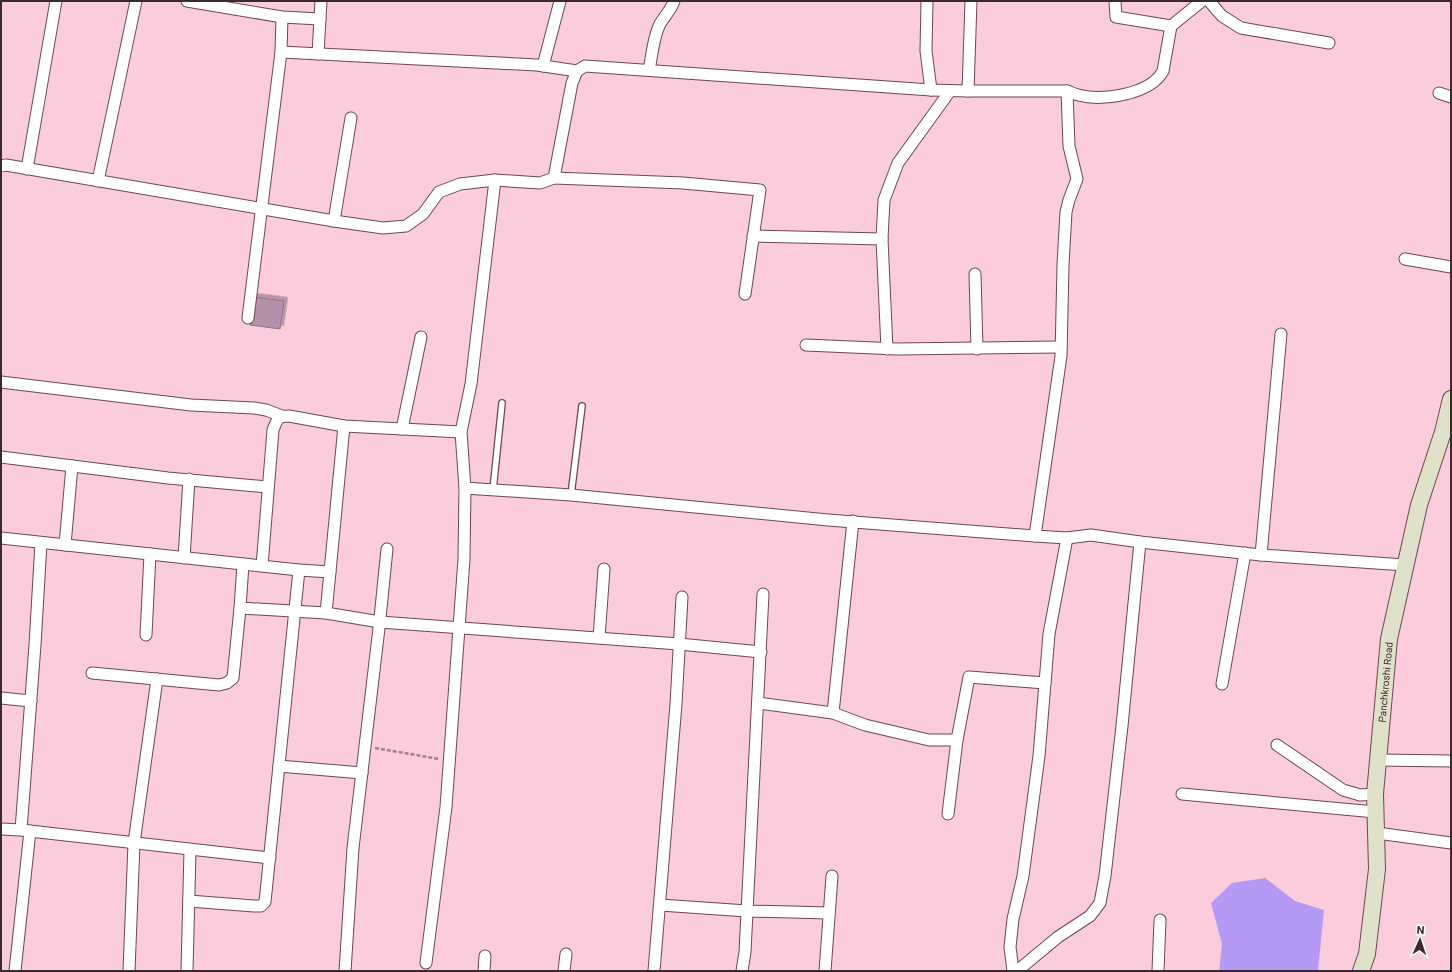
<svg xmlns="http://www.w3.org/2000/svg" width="1452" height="972" font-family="Roboto,sans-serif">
<defs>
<filter id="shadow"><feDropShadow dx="3.5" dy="-3.5" stdDeviation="0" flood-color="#0004"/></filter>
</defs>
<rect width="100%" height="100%" fill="#faccdc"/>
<path fill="#b49af5" d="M1265 878 1295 901 1324 910 1318 971H1219L1222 944 1211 903 1232 883Z"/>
<path fill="#b490aa" stroke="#917088" filter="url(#shadow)" d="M254 297 284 301 280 329 250 325Z"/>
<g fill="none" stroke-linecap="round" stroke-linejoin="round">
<g stroke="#6c4754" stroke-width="8">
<g id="lane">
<path d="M493 490 502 403"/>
<path d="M571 495 582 406"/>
</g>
</g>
<g stroke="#6c4754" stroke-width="13">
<g id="street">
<path d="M187 1 282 17 320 19"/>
<path d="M927 1 926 51 931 90"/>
<path d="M1115 1 1116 17 1171 26"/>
<path d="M1209 1 1222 16 1241 28 1329 43"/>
<path d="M281 52 537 65 577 71"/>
<path d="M318 54 321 1"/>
<path d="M543 66 560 1"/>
<path d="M649 70C652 56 653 39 659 26 663 17 671 11 674 1"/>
<path d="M968 91 971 1"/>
<path d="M1439 93 1451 97"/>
<path d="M1 166 6 165 334 221 383 228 406 226 423 214 439 192 460 184 495 180 540 183 554 178 572 83 577 71 585 66 931 90 968 91H1067C1070 92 1074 94 1078 95 1102 101 1150 95 1163 71L1171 26 1202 1"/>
<path d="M27 169 56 1"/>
<path d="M554 178 683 183 760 190 745 294"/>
<path d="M495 180 471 384 461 432 465 488 571 495 828 520 1035 536 1067 538 1091 535 1140 542 1261 555 1405 565"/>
<path d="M98 181 136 1"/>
<path d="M334 221 351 118"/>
<path d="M753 236 882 239"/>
<path d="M1405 259 1451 267"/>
<path d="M975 274 977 349"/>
<path d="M248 318 281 52 282 17"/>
<path d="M806 345 897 349 1061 347"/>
<path d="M887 349 882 239 884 200 898 163 950 91"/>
<path d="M1 382 191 405 254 408 266 410 282 416"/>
<path d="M402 429 421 337"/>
<path d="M1 457 168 478 268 487"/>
<path d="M1035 536 1061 356 1063 265 1066 212 1069 200 1077 179 1069 146 1067 91"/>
<path d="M1 538 299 570 330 572"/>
<path d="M65 545 72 466"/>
<path d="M1261 555 1281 334"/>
<path d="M184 558 189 479"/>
<path d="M262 566 273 430C277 420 277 416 289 416L344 426 461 432"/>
<path d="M240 608 326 613 380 622 679 644 761 652"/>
<path d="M326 613 344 426"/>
<path d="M146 635 150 554"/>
<path d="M599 638 604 569"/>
<path d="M92 673 219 685 227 683 233 678 240 608 243 564"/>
<path d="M1222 684 1245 553"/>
<path d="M1 698 31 701"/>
<path d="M758 703 833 713 865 725 929 740H957L969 677 1045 683 1049 634 1067 538"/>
<path d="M833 713 853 521"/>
<path d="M1277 745 1343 790 1360 795 1375 794"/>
<path d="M1378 760 1451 761"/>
<path d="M279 766 362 773"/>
<path d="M1182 794 1375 812"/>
<path d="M948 814 957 740"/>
<path d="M1 829 21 830 270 858"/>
<path d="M21 830 35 645 41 543"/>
<path d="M1377 833 1451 843"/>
<path d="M189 901 254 906H261L265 902 299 570"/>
<path d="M660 905 747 911 829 913"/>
<path d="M426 963 446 807 464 559 465 488"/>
<path d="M15 971 30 831"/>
<path d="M129 971 134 843 157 679"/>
<path d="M187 971 190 850"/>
<path d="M345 971 353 848 379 628 387 549"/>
<path d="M484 971 485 956"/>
<path d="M564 971 566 954"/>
<path d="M654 971 676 704 682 597"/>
<path d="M742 971 745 952 763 594"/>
<path d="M825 971 832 876"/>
<path d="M1013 971 1010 947 1013 919 1023 876 1039 756 1045 683"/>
<path d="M1017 971 1058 937 1090 916 1100 903 1105 876 1122 726 1140 542"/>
<path d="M1158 971 1160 920"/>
</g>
</g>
<g stroke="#6c4754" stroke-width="18">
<g id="secondary">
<path id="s1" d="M1361 971 1367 954 1377 869 1375 794 1389 639 1419 505 1443 432 1451 399"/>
</g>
</g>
<path stroke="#a3828d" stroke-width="2.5" stroke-dasharray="4 2" stroke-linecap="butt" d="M375 748 439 759"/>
<use href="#lane" stroke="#fff" stroke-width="5.5"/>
<use href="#street" stroke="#fff" stroke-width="11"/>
<use href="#secondary" stroke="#dfe2c8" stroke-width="16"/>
</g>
<g text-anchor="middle" stroke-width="3.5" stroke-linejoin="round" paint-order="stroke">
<g font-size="10" fill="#3a292f" stroke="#fffafc">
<text dy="4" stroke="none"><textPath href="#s1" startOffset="291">Panchkroshi Road</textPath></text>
</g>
</g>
<rect width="1452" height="972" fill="none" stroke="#3a292f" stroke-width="4"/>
<g transform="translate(1420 940) rotate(3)" stroke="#fffafc" stroke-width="3" paint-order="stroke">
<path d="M0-3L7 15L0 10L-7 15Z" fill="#3a292f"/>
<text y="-6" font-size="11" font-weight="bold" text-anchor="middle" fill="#3a292f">N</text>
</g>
</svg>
